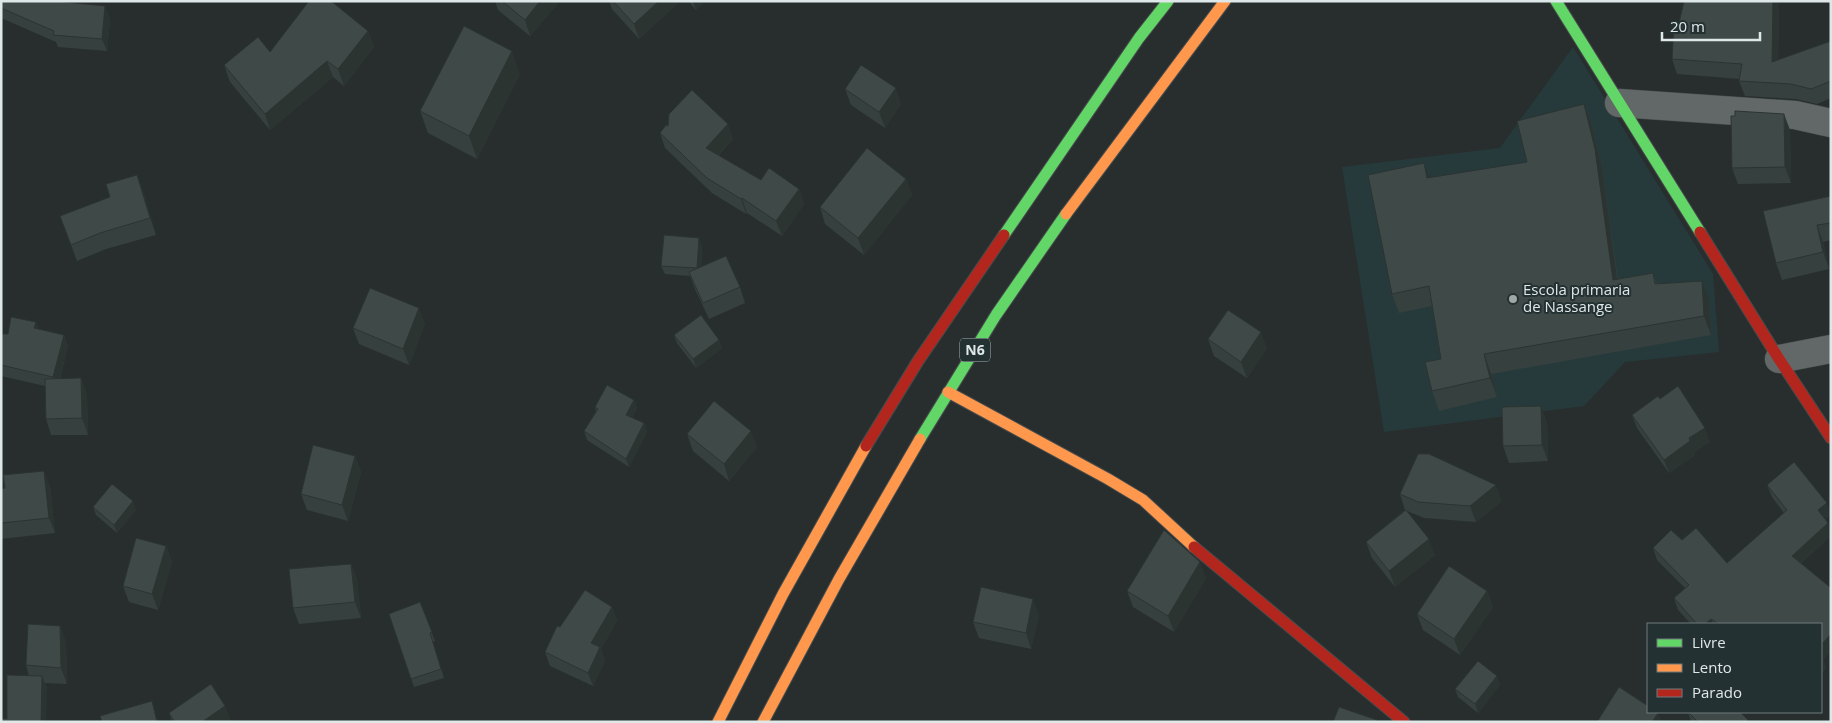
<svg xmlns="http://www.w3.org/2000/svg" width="1832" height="723" font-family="'Open Sans',sans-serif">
<rect width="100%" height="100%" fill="#282e2e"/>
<path fill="#263a3c" d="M1573 47 1713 274 1719 352 1625 362 1584 406 1384 432 1342 167 1500 148Z"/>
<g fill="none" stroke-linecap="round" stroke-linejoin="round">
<g stroke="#464c4c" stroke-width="29">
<g id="street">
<path d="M1619 103 1795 115 1831 123"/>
<path d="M1779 359 1831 349"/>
</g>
</g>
<g stroke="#464c4c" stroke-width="13">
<g id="fast">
<path d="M1556 1 1700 232"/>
<path d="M1004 235 1139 38 1168 1"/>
<path d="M920 439 996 315 1066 214"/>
</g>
</g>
<g stroke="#464c4c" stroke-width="13">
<g id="slow">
<path d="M1066 214 1225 1"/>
<path d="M948 392 1108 479 1143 500 1194 547"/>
<path d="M718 722 783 594 866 446"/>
<path d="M763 722 839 579 920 439"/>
</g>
</g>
<g stroke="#464c4c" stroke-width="13">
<g id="jam">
<path d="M1700 232 1779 359 1831 438"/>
<path d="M866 446 918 361 1004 235"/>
<path d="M1194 547 1404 722"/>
</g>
</g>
<use href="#street" stroke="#626767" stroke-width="28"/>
<use href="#fast" stroke="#63d668" stroke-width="11"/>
<use href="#slow" stroke="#ff974d" stroke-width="11"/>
<use href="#jam" stroke="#b3261e" stroke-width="11"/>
</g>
<g fill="#36403e">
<path d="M1 1 110 18 107 51 58 47 56 42 1 18Z"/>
<path d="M495 1H560L530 36 498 10Z"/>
<path d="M609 1H680L639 39 612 9Z"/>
<path d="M688 1H706L696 10Z"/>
<path d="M1779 1 1778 60 1831 41V98L1817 104 1796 99 1745 96 1739 81 1740 79 1677 74 1672 59 1679 23Z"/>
<path d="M368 31 374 47 344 86 333 77 270 130 230 82 224 65 270 52Z"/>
<path d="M520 74 477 159 428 133 420 111Z"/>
<path d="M845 89 901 104 885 128 851 105Z"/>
<path d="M1584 104 1591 123 1602 168 1618 279 1653 273 1657 284 1709 300 1711 335 1491 374 1497 397 1439 411 1432 391 1441 359 1432 306 1399 313 1392 294 1429 178 1527 162Z"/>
<path d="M668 126 733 139 718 156 761 180 799 189 804 204 782 236 747 213 746 214 712 193 665 148 660 133Z"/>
<path d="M1790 130 1791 183 1738 184 1732 168Z"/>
<path d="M137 175 143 191 156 235 106 249 77 261 60 216 110 197Z"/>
<path d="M906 179 912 195 864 255 825 224 820 207Z"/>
<path d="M1831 196V240L1823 242 1829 269 1782 280 1776 263Z"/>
<path d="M702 246 701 267 740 287 745 303 709 319 695 289 690 276 665 274 661 266Z"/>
<path d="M425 324 409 365 359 344 353 328Z"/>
<path d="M38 329 64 335 68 346 60 379 81 378 87 395 88 435H51L46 419 45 386 1 376V334H8Z"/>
<path d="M674 335 719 340 722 348 696 368 677 343Z"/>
<path d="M1208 339 1267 348 1247 378 1214 356Z"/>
<path d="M634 400 637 408 632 418 644 423 647 432 629 467 587 440 584 431 596 411 595 407Z"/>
<path d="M1632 415 1710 442 1694 452 1695 455 1669 473 1637 428Z"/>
<path d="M1547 422 1548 461 1509 463 1503 446Z"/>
<path d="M687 434 757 447 729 481 693 451Z"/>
<path d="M355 456 361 472 348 521 307 510 301 494Z"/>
<path d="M1767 485 1831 514V515L1825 519 1828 523 1831 530V536L1801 563 1831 588V651L1823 660 1826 668 1821 675V624H1691L1678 610 1674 598 1685 588 1657 560 1653 548 1682 540 1727 563 1784 513 1772 497Z"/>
<path d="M50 486 55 533 1 539V489Z"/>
<path d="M1400 494 1502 501 1476 522 1424 518 1407 511 1435 555 1395 587 1372 558 1366 542 1405 510Z"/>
<path d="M93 507 136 510 117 533 96 515Z"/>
<path d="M166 546 172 562 158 610 129 602 123 586Z"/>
<path d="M351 564 357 580 361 618 299 624 293 608Z"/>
<path d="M1206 578 1174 632 1133 607 1127 591Z"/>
<path d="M1487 591 1493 607 1460 655 1423 630 1417 614Z"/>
<path d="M420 602 435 641 433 642 444 678 414 687 389 614Z"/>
<path d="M612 607 617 621 601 649 605 661 593 686 550 666 545 652 560 627Z"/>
<path d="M1039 615 1031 649 979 638 973 622Z"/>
<path d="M60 626 66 643 67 684 45 683 47 688 7 719 29 676 26 665Z"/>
<path d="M1500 685 1478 713 1458 697 1455 689Z"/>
<path d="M225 706 231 722H172L169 713Z"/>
<path d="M1688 712 1748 722H1691Z"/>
</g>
<g fill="#2c3432">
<path d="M540 1H560L530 36 525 20Z"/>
<path d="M659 1H680L639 39 634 24Z"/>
<path d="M693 1H706L696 10Z"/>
<path d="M1773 1H1779L1778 77 1772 62Z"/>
<path d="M105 6 110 18 107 51 102 39Z"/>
<path d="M368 31 374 47 344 86 338 69Z"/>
<path d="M512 51 520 74 477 159 469 136Z"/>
<path d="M327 61 333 77 270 130 265 114Z"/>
<path d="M896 88 901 104 885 128 879 112Z"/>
<path d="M1584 104 1591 123 1602 168 1620 299 1613 280Z"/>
<path d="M1784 114 1790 130 1791 183 1785 167Z"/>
<path d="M728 124 733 139 711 163 706 148Z"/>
<path d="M1424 163 1431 182 1427 178Z"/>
<path d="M137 175 143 191 156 235 150 218Z"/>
<path d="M906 179 912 195 864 255 858 238Z"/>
<path d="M799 189 804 204 782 236 776 221Z"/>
<path d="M742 198 747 213 746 214 741 199Z"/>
<path d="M1817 225 1823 242 1829 269 1823 252Z"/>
<path d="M699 238 702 246 700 277 697 268Z"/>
<path d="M1702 281 1709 300 1711 335 1704 316Z"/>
<path d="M419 308 425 324 409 365 403 349Z"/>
<path d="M36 322 40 333 34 328Z"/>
<path d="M1261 332 1267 348 1247 378 1241 362Z"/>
<path d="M64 335 68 346 57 389 53 377Z"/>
<path d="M719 340 722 348 696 368 693 359Z"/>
<path d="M1484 354 1491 374 1497 397 1490 378Z"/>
<path d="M81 378 87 395 88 435 82 418Z"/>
<path d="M634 400 637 408 629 423 626 415Z"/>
<path d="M1541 406 1547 422 1548 461 1542 445Z"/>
<path d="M644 423 647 432 629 467 626 459Z"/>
<path d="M1705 428 1710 442 1694 452 1695 455 1669 473 1664 460 1689 438Z"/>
<path d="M751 431 757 447 729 481 724 464Z"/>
<path d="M355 456 361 472 348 521 342 505Z"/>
<path d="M44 471 50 486 55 533 49 518Z"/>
<path d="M1496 485 1502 501 1476 522 1470 506Z"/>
<path d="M133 501 136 510 117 533 114 525Z"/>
<path d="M1827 503 1831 515 1822 522 1818 510Z"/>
<path d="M1828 523 1831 530V536L1796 567 1792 556Z"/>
<path d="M1429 539 1435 555 1395 587 1389 571Z"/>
<path d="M166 546 172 562 158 610 152 594Z"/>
<path d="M1200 562 1206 578 1174 632 1168 616Z"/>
<path d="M351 564 357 580 361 618 355 602Z"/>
<path d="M1487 591 1493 607 1460 655 1454 639Z"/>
<path d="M1033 599 1039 615 1031 649 1026 633Z"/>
<path d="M612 607 617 621 601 649 605 661 593 686 588 673 591 643Z"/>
<path d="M1711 619 1713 624H1705Z"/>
<path d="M60 626 66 643 67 684 61 668Z"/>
<path d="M1831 634V651L1823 660 1826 668 1821 675V645Z"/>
<path d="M42 676 47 688 46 722H41Z"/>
<path d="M1497 676 1500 685 1478 713 1475 704Z"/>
<path d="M152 701 157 718 159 722H157Z"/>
<path d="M225 706 231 722H202Z"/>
<path d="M1658 713 1662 722H1652Z"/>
</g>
<g fill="#3f4a48" stroke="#2c3432">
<path d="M1 1H55L105 6 102 39 53 35 54 31 1 8Z"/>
<path d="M309 1H331L368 31 338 69 327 61 265 114 224 65 258 37 270 52Z"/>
<path d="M502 1H540L525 20Z"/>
<path d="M613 1H659L634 24Z"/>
<path d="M1684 1H1773L1772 62 1831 41V81L1811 89 1791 84 1739 81 1742 64 1672 59 1674 23H1679Z"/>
<path d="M464 26 512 51 469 136 420 111Z"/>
<path d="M861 65 896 88 879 112 845 89Z"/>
<path d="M692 90 728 124 706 148 761 180 769 168 799 189 776 221 742 198 741 199 707 178 660 133 666 125 668 126 669 114Z"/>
<path d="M1584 104 1595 149 1613 280 1653 273 1655 284 1702 281 1704 316 1484 354 1490 378 1432 391 1425 362 1441 359 1429 286 1392 294 1368 175 1424 163 1427 178 1527 162 1517 121Z"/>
<path d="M1735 111 1784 114 1785 167 1732 168 1731 116H1735Z"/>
<path d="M867 148 906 179 858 238 820 207Z"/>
<path d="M137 175 150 218 100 233 71 245 60 216 110 197 106 184Z"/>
<path d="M1831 196V223L1817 225 1823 252 1776 263 1763 211Z"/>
<path d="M664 235 699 238 697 268 661 266Z"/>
<path d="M726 256 740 287 703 303 689 272Z"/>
<path d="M370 288 419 308 403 349 353 328Z"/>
<path d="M1228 310 1261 332 1241 362 1208 339Z"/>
<path d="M701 315 719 340 693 359 674 335Z"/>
<path d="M11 317 36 322 34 328 64 335 53 377 1 365V334H8Z"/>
<path d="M81 378 82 418 46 419 45 379Z"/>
<path d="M607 385 634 400 626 415 644 423 626 459 584 431 598 409 595 407Z"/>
<path d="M1678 386 1705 428 1689 438 1690 441 1664 460 1632 415 1658 396 1660 399Z"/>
<path d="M714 401 751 431 724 464 687 434Z"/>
<path d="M1541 406 1542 445 1503 446 1502 407Z"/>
<path d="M313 445 355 456 342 505 301 494Z"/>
<path d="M1418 454H1429L1496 485 1470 506 1418 502 1400 494Z"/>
<path d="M1794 462 1827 503 1818 510 1828 523 1792 556 1831 588V634L1821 645V624H1719L1711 619 1705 624H1697L1674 598 1689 585 1653 548 1671 530 1682 540 1696 528 1727 563 1787 510 1767 485Z"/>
<path d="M44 471 49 518 1 523V489L5 488 3 475Z"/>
<path d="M112 484 133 501 114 525 93 507Z"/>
<path d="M1406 510 1429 539 1389 571 1366 542Z"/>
<path d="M1164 530 1200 562 1168 616 1127 591Z"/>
<path d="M136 538 166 546 152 594 123 586Z"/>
<path d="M351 564 355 602 293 608 289 569Z"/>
<path d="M1449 566 1487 591 1454 639 1417 614Z"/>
<path d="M981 587 1033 599 1026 633 973 622Z"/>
<path d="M585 590 612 607 591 643 600 647 588 673 545 652 557 626 560 627Z"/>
<path d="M420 602 432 632 430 633 441 669 411 679 389 614Z"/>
<path d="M28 624 60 626 61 668 26 665Z"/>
<path d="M1478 661 1497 676 1475 704 1455 689Z"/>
<path d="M7 675 42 676 41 722H1V718L7 719Z"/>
<path d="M211 684 225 706 202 722H175L169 713Z"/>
<path d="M1619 687 1648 706V712H1657L1658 713 1652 722H1597Z"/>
<path d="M152 701 157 722H102L100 716Z"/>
<path d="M1339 707 1377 720 1376 722H1333Z"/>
<path d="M1688 712H1740L1748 720 1746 722H1698Z"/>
</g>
<circle fill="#9fa7a7" stroke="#243132" stroke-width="2" cx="1513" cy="299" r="5"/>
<g text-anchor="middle" stroke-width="4" stroke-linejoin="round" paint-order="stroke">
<rect fill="#243132" stroke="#a7b1b1" stroke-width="1" x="960" y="338.5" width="30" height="23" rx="4"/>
<g font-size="14" font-weight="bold" fill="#dfe8e8">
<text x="975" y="355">N6</text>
</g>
<g font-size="15" fill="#dfe8e8" stroke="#243132" text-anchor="start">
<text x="1523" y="295">Escola primaria<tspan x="1523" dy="17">de Nassange</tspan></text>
</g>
</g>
<rect width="1832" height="723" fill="none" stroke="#dfe8e8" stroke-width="5"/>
<rect x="1647" y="623" width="175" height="90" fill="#243132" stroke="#6f7a7b"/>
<rect x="1657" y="639" width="25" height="8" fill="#63d668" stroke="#6f7a7b"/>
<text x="1692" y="648" font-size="15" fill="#dfe8e8">Livre</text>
<rect x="1657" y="664" width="25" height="8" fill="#ff974d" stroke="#6f7a7b"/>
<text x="1692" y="673" font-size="15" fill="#dfe8e8">Lento</text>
<rect x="1657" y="689" width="25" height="8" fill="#b3261e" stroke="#6f7a7b"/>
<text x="1692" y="698" font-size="15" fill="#dfe8e8">Parado</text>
<path d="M1662 32v8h98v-8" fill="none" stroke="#dfe8e8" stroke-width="2.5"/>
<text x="1670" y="32" font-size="15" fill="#dfe8e8" stroke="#243132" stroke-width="4" paint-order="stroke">20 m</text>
</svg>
